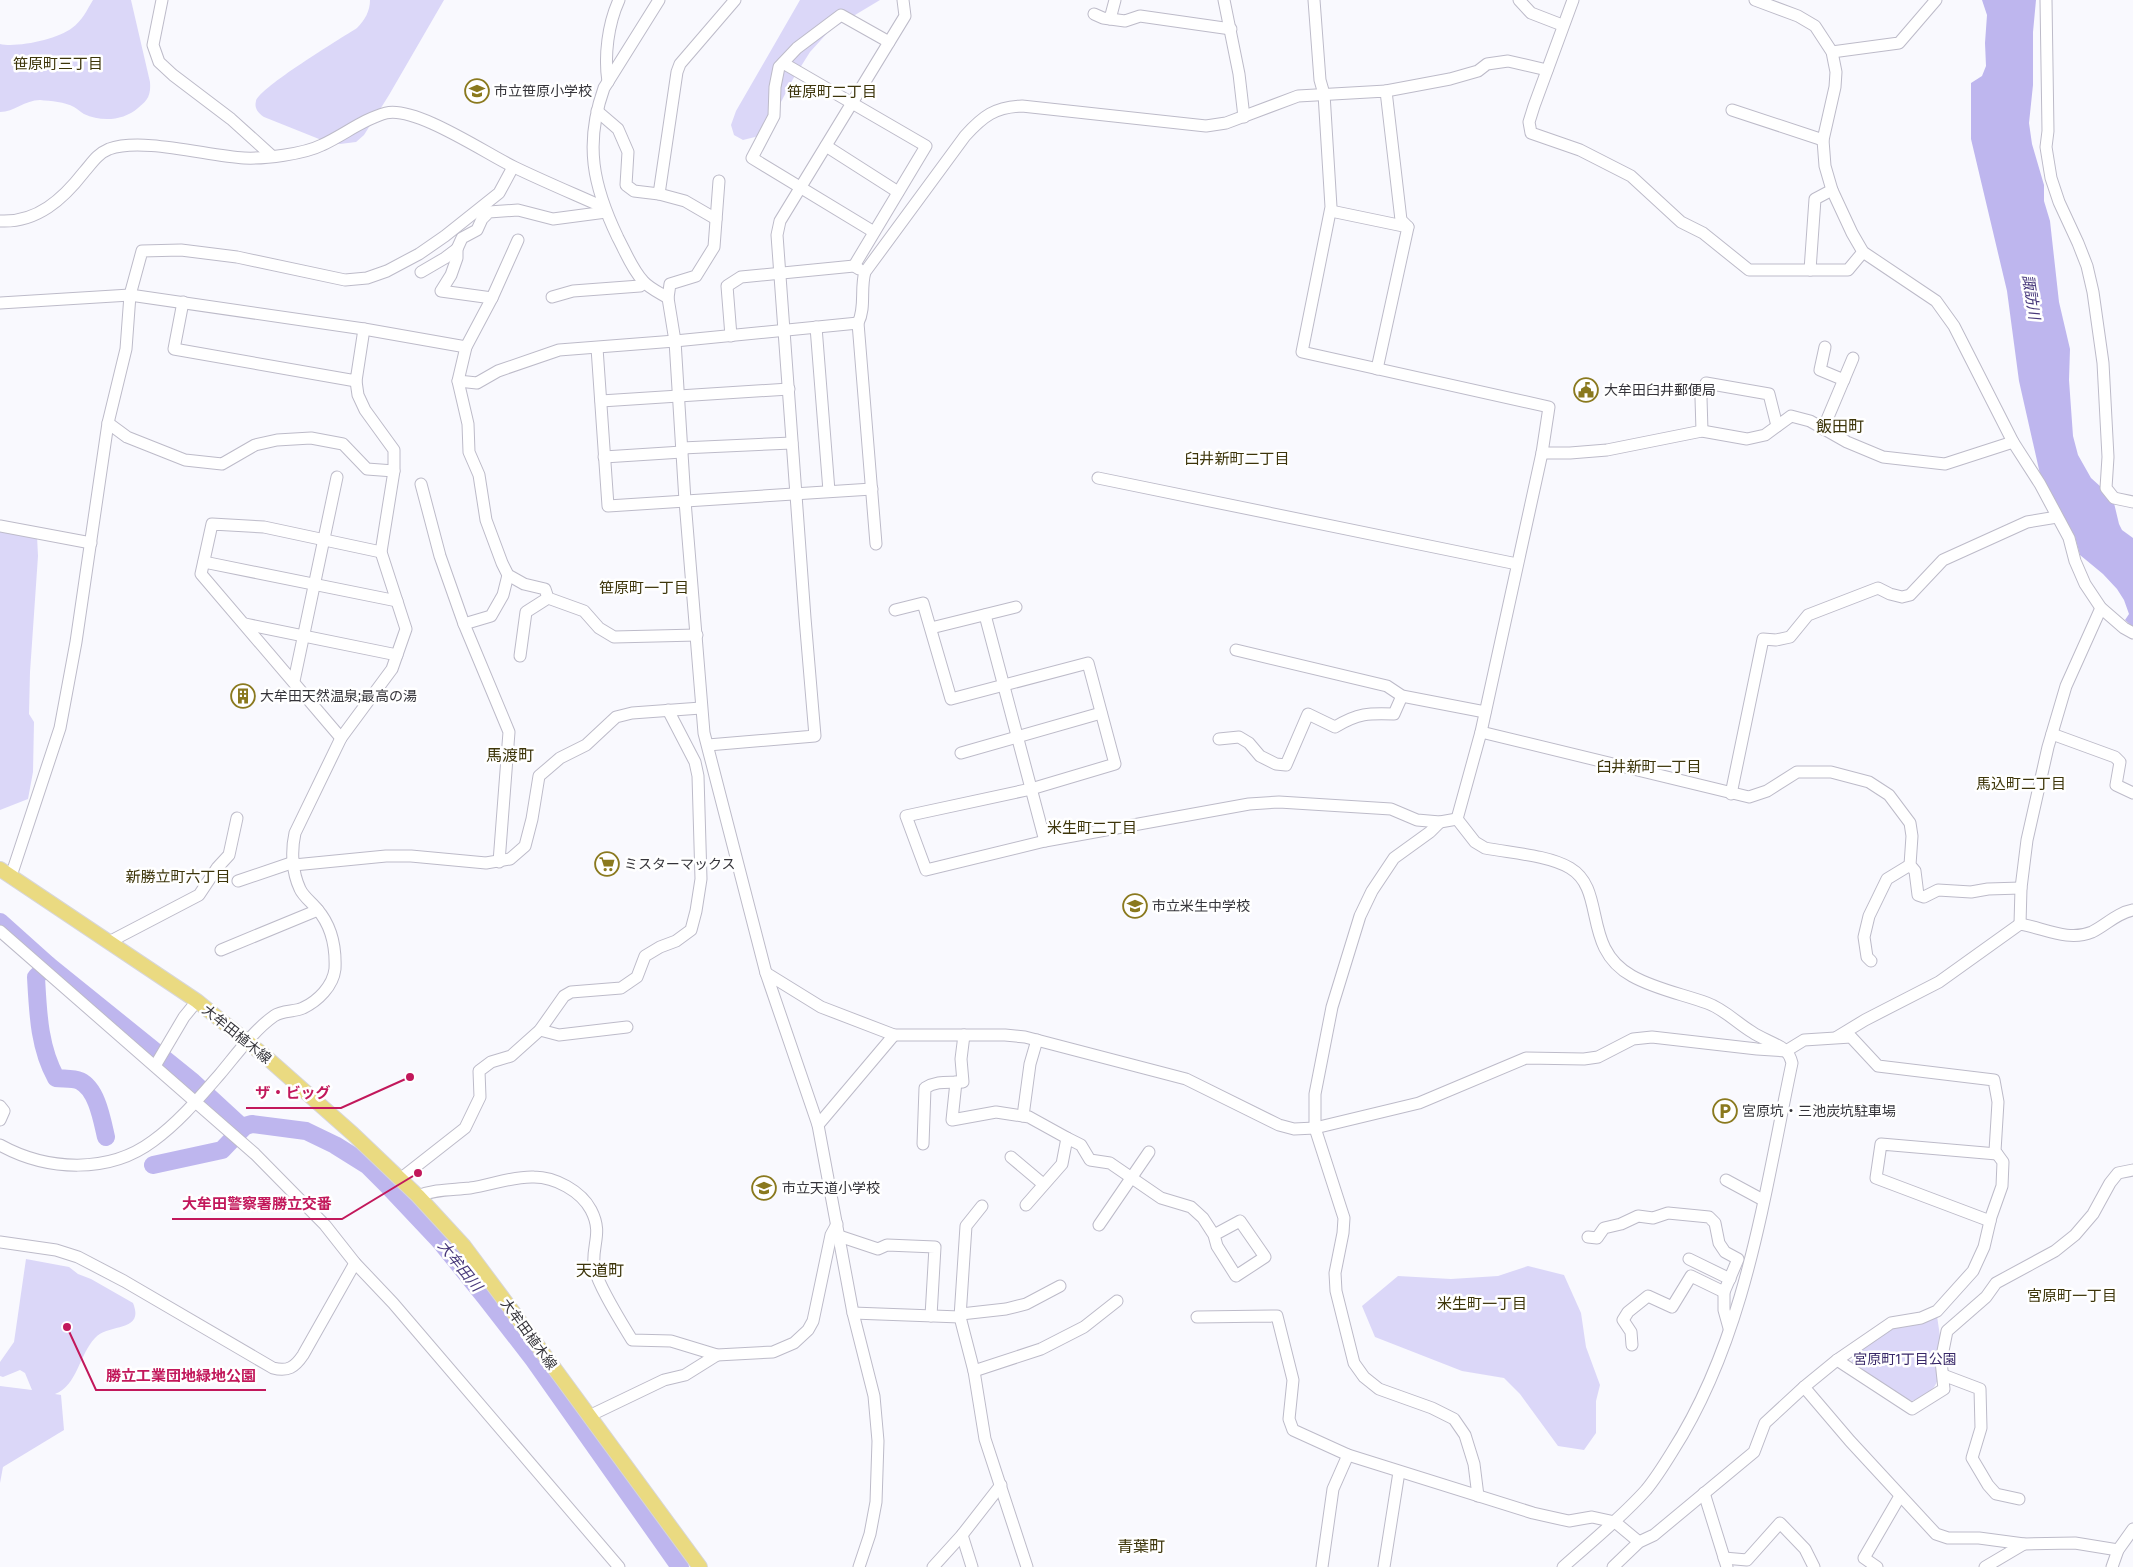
<svg xmlns="http://www.w3.org/2000/svg" width="2133" height="1567" font-family="'Fira Sans Condensed','Noto Sans JP',sans-serif">
<rect width="100%" height="100%" fill="#f9f9fe"/>
<g fill="#dbd7f8">
<path d="M93 0H131L150 82C151 95 148 100 138 108 123 121 101 122 84 114 80 112 78 109 74 107 65 102 51 101 40 100 25 100 14 112 0 112V44C17 48 58 39 72 28 82 21 87 10 93 0Z"/>
<path d="M370 0H444L389 95 364 135 356 142 340 144 324 141 264 117C258 113 254 108 256 101 260 87 340 39 357 28 365 20 370 11 370 0Z"/>
<path d="M800 0H880L830 30 810 52 793 79 770 123 759 136 743 140 734 135 731 125 736 111Z"/>
<path d="M0 521 26 525 37 536 38 556 30 672 29 714 34 722 33 772 28 799 0 810Z"/>
<path d="M26 1259 69 1267 78 1274 91 1279 133 1303C145 1333 109 1323 95 1338 79 1355 77 1386 55 1394L61 1395 64 1430 3 1467 0 1483V1386L32 1390 25 1373 20 1370 3 1377 0 1376V1362L14 1342Z"/>
<path d="M1528 1266 1564 1275 1581 1313 1586 1347 1600 1385 1596 1401V1433L1584 1450 1558 1446 1520 1394 1504 1378 1462 1371 1375 1337 1362 1306 1398 1276 1451 1279 1498 1276Z"/>
<path d="M1937 1316 1941 1343 1938 1379C1934 1392 1924 1396 1912 1401L1900 1396 1851 1361 1861 1353V1350L1896 1326Z"/>
</g>
<path fill="#beb6ee" d="M1982 0H2036L2033 32V85L2029 123 2032 144 2044 185V201L2050 221 2059 302 2070 349 2069 380 2073 436 2078 455 2091 478 2101 487 2114 503 2119 524 2122 530 2133 538V627L2125 620 2129 614 2124 600 2117 589 2103 574 2080 555 2075 537 2040 474 2019 381 2007 291 1971 139V83L1982 76 1986 66 1985 43 1987 15Z"/>
<g fill="none" stroke-linecap="round" stroke-linejoin="round">
<g stroke="#beb6ee" stroke-width="18">
<path d="M0 922 48 965 36 977C38 1013 39 1047 56 1078 63 1079 73 1078 80 1081 97 1089 102 1120 106 1137"/>
<path d="M48 965 193 1082 243 1128"/>
<path d="M153 1165 222 1150 245 1126 252 1124 306 1131 335 1145 367 1165 391 1189 440 1241 486 1298 534 1360 680 1567"/>
</g>
<g stroke="#bdbbc9" stroke-width="13">
<g id="minor">
<path d="M162 0 153 45 159 62 173 75 231 119 272 156"/>
<path d="M659 0 604 88C584 144 593 186 618 238 626 253 632 269 643 281 649 288 660 293 668 298L675 341 685 501 704 733 766 973 818 1125 853 1313 874 1396 878 1441 876 1502 870 1534 859 1567"/>
<path d="M1224 0 1239 74 1244 117"/>
<path d="M1314 0 1320 80 1324 94 1331 207 1302 352 1549 407 1542 453 1481 732 1457 819"/>
<path d="M1519 0 1531 13 1562 25"/>
<path d="M1573 0 1534 106 1529 122 1531 133 1580 150 1631 176 1681 222 1703 233 1749 270H1848L1863 252"/>
<path d="M1755 0 1798 16 1815 26 1832 52 1836 72 1835 87 1823 140 1825 166 1832 190 1852 233 1863 252 1936 301 1954 326 2013 442 2040 484 2069 538 2075 561 2085 584 2101 608 2124 628 2133 633"/>
<path d="M2046 0 2048 131 2046 147 2051 178 2059 202 2078 243 2087 266 2093 292 2103 363 2108 457 2106 488 2114 498 2133 502"/>
<path d="M1094 14 1103 18 1125 21 1140 16 1231 29"/>
<path d="M1110 19 1115 0"/>
<path d="M1832 52 1899 43 1936 0"/>
<path d="M783 63 926 146 854 266"/>
<path d="M608 82C604 56 608 24 619 0"/>
<path d="M1386 91 1450 79 1478 71 1487 64 1508 61 1547 70"/>
<path d="M1732 110 1823 140"/>
<path d="M597 111 618 129 628 152 626 185 634 191 659 194 677 72 680 64 735 0"/>
<path d="M826 146 898 192"/>
<path d="M659 194 685 201 716 219"/>
<path d="M1331 211 1408 227 1377 369"/>
<path d="M0 221C37 223 63 199 84 172 92 163 97 154 109 149 142 137 208 156 244 158 264 159 304 154 322 145 344 135 363 119 386 113 416 106 485 153 514 167 543 181 574 194 603 207"/>
<path d="M874 232 752 158 774 116 775 87 779 67 797 48 841 15 889 42"/>
<path d="M518 240 492 298 466 347 458 381 468 424 469 452 479 475 486 520 502 563 508 575 524 584 545 589 548 598 584 611 599 628 614 637 697 635"/>
<path d="M1810 270 1815 199 1832 190"/>
<path d="M421 272 445 258 457 249"/>
<path d="M552 297 573 291 640 286 644 283"/>
<path d="M492 298 441 291 451 275 457 258V249L462 238 477 230 482 219 489 212 518 210 553 219 606 212"/>
<path d="M668 298 670 284 696 276 714 247 719 181"/>
<path d="M183 302 174 349 356 381 364 329"/>
<path d="M0 303 130 295 364 329 466 347"/>
<path d="M816 327 829 491"/>
<path d="M731 336 727 286 741 277 854 266 859 269"/>
<path d="M1825 347 1820 370 1844 380"/>
<path d="M597 348 608 506 872 489"/>
<path d="M458 381 477 383 498 371 559 350 675 341 858 323"/>
<path d="M601 401 789 389"/>
<path d="M108 423 127 437 185 460 222 464 255 445 277 440 311 438 343 444 367 469 394 471"/>
<path d="M1823 429 1853 358"/>
<path d="M1702 431 1701 398 1706 383 1769 394 1777 426"/>
<path d="M682 448 792 443"/>
<path d="M1542 453H1570L1607 450 1702 431 1747 439 1765 435 1791 416 1810 421 1847 442 1883 457 1945 464 2013 442"/>
<path d="M604 457 682 452"/>
<path d="M1098 478 1517 564"/>
<path d="M421 484 440 556 464 624 509 732 499 862"/>
<path d="M0 526 91 543"/>
<path d="M876 544 858 323C866 308 860 288 865 272L965 136C983 116 995 107 1022 106L1206 126 1226 123 1298 96 1386 91 1401 220 1408 227"/>
<path d="M204 562 397 601"/>
<path d="M895 610 923 603 951 699 1088 663 1115 764 1031 789 906 816 926 870 1045 841 1249 804 1279 802 1391 809 1417 820 1440 822 1457 819"/>
<path d="M985 615 1045 841"/>
<path d="M245 624 397 655"/>
<path d="M464 624 491 616 503 595 508 575"/>
<path d="M931 628 1016 607"/>
<path d="M1236 650 1387 686 1402 696 1485 712"/>
<path d="M520 656 526 612 548 598"/>
<path d="M294 681 337 477"/>
<path d="M1481 732 1749 797 1767 791 1797 772H1831L1869 782 1889 795 1910 823 1912 836 1910 865 1915 871 1918 895 1924 897 1938 890 1971 892 1988 889 2021 888"/>
<path d="M2052 734 2115 757 2120 762 2116 785 2133 793"/>
<path d="M341 738 201 574 212 524 264 527 381 552"/>
<path d="M1219 739 1239 737 1249 743 1260 756 1276 764 1286 765 1308 714 1335 727C1358 713 1369 713 1394 714L1402 696"/>
<path d="M708 745 815 736 805 618 777 235 780 221 905 16 903 0"/>
<path d="M961 753 1101 713"/>
<path d="M1731 794 1763 639 1776 640 1790 637 1808 615 1878 588 1890 594 1902 597 1910 595 1943 560 2027 522 2057 517"/>
<path d="M1457 819 1475 842 1485 848C1510 853 1548 855 1570 868 1607 890 1581 948 1632 976 1655 989 1682 994 1707 1003 1724 1009 1737 1023 1752 1032 1762 1039 1776 1043 1785 1050 1789 1054 1791 1059 1792 1063 1764 1195 1746 1337 1672 1452 1664 1465 1656 1478 1646 1490 1621 1518 1591 1542 1563 1567"/>
<path d="M1440 822 1430 832 1394 858 1372 891 1360 916 1332 1007 1315 1094V1128L1344 1218 1343 1233 1335 1273 1336 1291 1354 1363 1364 1377 1379 1389 1432 1408 1454 1419 1465 1435 1474 1464 1478 1496"/>
<path d="M294 865 386 856H411L486 863 510 859 525 846 532 819 539 776 560 758 586 745 616 717 632 713 701 708"/>
<path d="M11 876 60 728 76 642 108 423 126 349 130 295 142 251 181 250 237 257 345 280 367 278 387 271 419 254 445 236 499 193 513 167"/>
<path d="M238 881 294 862"/>
<path d="M2020 924 2021 888 2027 840 2048 747 2066 686 2101 608"/>
<path d="M0 931 255 1154 325 1225 355 1263 393 1303 619 1567"/>
<path d="M109 942 199 895 217 868 229 855 237 818"/>
<path d="M221 950 318 910"/>
<path d="M1871 961 1867 957 1864 937 1869 916 1887 879 1910 865"/>
<path d="M766 973 821 1007 894 1035H1005L1025 1037 1186 1079 1279 1125 1294 1129 1315 1128 1419 1103 1526 1058 1584 1059 1598 1057 1633 1039 1652 1037 1757 1049 1786 1051 1804 1040 1851 1037 1878 1066 1994 1080 1998 1102 1995 1151 2003 1162 2002 1186 1991 1217 1984 1247 1973 1271 1937 1311 1921 1318 1891 1323 1837 1360 1804 1387 1765 1423 1754 1452 1654 1535 1639 1542 1613 1567"/>
<path d="M540 1030 559 1035 627 1027"/>
<path d="M1837 1037 1865 1020 1939 982 2020 924C2044 928 2068 942 2092 932 2106 925 2117 913 2133 910"/>
<path d="M155 1066 184 1017 197 1001"/>
<path d="M956 1082 952 1120 996 1112 1029 1117 1067 1138 1062 1164 1026 1205"/>
<path d="M0 1106 4 1111 0 1120"/>
<path d="M1023 1116 1030 1064 1037 1040"/>
<path d="M818 1125 894 1035"/>
<path d="M1067 1138 1081 1145 1090 1160 1110 1163 1161 1198 1191 1207 1203 1218 1214 1235 1217 1246 1236 1276 1265 1257 1240 1221 1214 1235"/>
<path d="M923 1144 925 1088C938 1080 948 1083 963 1082L961 1059 964 1035"/>
<path d="M0 1145C47 1171 109 1174 153 1141 179 1122 199 1098 220 1074 236 1055 254 1030 274 1016 282 1010 295 1012 303 1008 318 1001 333 986 335 969 336 947 331 925 317 909 312 903 303 896 300 889 292 872 291 851 295 833L341 738 392 669 406 629 381 552 394 471V450L365 410 358 395 356 381"/>
<path d="M1011 1157 1043 1184"/>
<path d="M400 1179 465 1128 480 1097 479 1071 491 1062 511 1056 540 1030 564 996 571 992 621 988 637 977 645 956 660 947 676 941 691 930 696 911 701 879 698 776 695 762 668 710"/>
<path d="M1726 1180 1763 1200"/>
<path d="M418 1196C435 1189 452 1190 470 1188 491 1185 513 1176 534 1177 555 1177 581 1191 591 1210 603 1233 592 1244 594 1265 595 1281 623 1325 632 1340L671 1341 717 1355 773 1352 794 1343 808 1330 813 1321 831 1235 837 1224"/>
<path d="M982 1206 966 1226 960 1317 974 1371 985 1439 1027 1567"/>
<path d="M1990 1221 1876 1178 1881 1144 1997 1154"/>
<path d="M1099 1225 1149 1152"/>
<path d="M839 1236 878 1249 887 1245 935 1247 931 1316"/>
<path d="M1588 1237 1597 1238 1604 1228 1621 1224 1638 1216 1653 1218 1668 1213 1709 1217 1715 1223 1719 1243 1725 1252 1738 1259 1724 1292V1310L1729 1328"/>
<path d="M0 1242 56 1250 78 1257 124 1281 273 1368C288 1372 295 1367 303 1355L355 1263"/>
<path d="M1689 1259 1730 1279"/>
<path d="M853 1313 960 1317"/>
<path d="M961 1314 1006 1309 1026 1304 1060 1286"/>
<path d="M1197 1317 1277 1316 1293 1380 1289 1419 1293 1430 1348 1455 1533 1513 1569 1521 1592 1517 1615 1522 1639 1542"/>
<path d="M1632 1345 1631 1332 1623 1320 1628 1312 1648 1296 1672 1307 1691 1276 1724 1292"/>
<path d="M1837 1360 1912 1409 1944 1389 1941 1361 1947 1331 1986 1297 1996 1283 2055 1251 2075 1235 2093 1214 2110 1183 2118 1173 2133 1170"/>
<path d="M974 1371 1041 1349 1084 1327 1117 1301"/>
<path d="M1943 1375 1980 1389 1981 1428 1972 1458 1988 1485 1996 1494 2019 1499"/>
<path d="M1804 1387 1850 1441 1936 1534 1948 1538H1979L2024 1544 2075 1543 2118 1550"/>
<path d="M589 1416 664 1380 685 1375 717 1355"/>
<path d="M1704 1493 1727 1567"/>
<path d="M962 1535 972 1567"/>
<path d="M1724 1558 1747 1560 1780 1523 1805 1549 1814 1567"/>
<path d="M933 1567 962 1535 1001 1485"/>
<path d="M1322 1567 1333 1489 1348 1455"/>
<path d="M1384 1567 1399 1472"/>
<path d="M1877 1567 1864 1558 1900 1496"/>
<path d="M1985 1567 2024 1544"/>
<path d="M2112 1567 2118 1550 2133 1529"/>
</g>
</g>
<g stroke="#d7d6d8" stroke-width="16">
<path id="major" d="M0 869 197 1001 266 1057 353 1134 418 1196 464 1246 505 1301 700 1567"/>
</g>
<use href="#minor" stroke="#fff" stroke-width="11"/>
<use href="#major" stroke="#eada81" stroke-width="14"/>
</g>
<defs>
<g id="school-ring" transform="scale(1.25)"><circle r="9.5" fill="#fff" stroke="#8a791e" stroke-width="1.5"/><path d="M0-5L7-2L0 1L-7-2ZM-4 1L0 2.5L4 1V4Q0 6-4 4Z" fill="#8a791e"/></g>
<g id="civic-ring" transform="scale(1.25)"><circle r="9.5" fill="#fff" stroke="#8a791e" stroke-width="1.5"/><path d="M-.6-6.5H3V-4.5H.6V-3L4-1V1h2V6H-6V1h2V-1L-.6-3ZM-1.2 2.5V6h2.4V2.5Z" fill="#8a791e"/></g>
<g id="building-ring" transform="scale(1.25)"><circle r="9.5" fill="#fff" stroke="#8a791e" stroke-width="1.5"/><path d="M-4-6H4V6H1V3H-1V6H-4ZM-2.5-4.3h1.7v1.8h-1.7ZM.8-4.3h1.7v1.8H.8ZM-2.5-1h1.7V.8h-1.7ZM.8-1h1.7V.8H.8Z" fill="#8a791e"/></g>
<g id="supermarket-ring" transform="scale(1.25)"><circle r="9.5" fill="#fff" stroke="#8a791e" stroke-width="1.5"/><path d="M-6-5.5h2.5l.6 2H6L4.5 2H-2.5L-4.4-4H-6ZM-1.5 3.2a1.3 1.3 0 1 0 .1 0ZM3 3.2a1.3 1.3 0 1 0 .1 0Z" fill="#8a791e"/></g>
<g id="parking-ring" transform="scale(1.25)"><circle r="9.5" fill="#fff" stroke="#8a791e" stroke-width="1.5"/><path d="M-3.5-5.5H1a3.5 3.5 0 0 1 0 7H-1V5.5H-3.5ZM-1-3.4V-.6H.8a1.4 1.4 0 0 0 0-2.8Z" fill="#8a791e"/></g>
</defs>
<g fill-rule="evenodd">
<use href="#school-ring" x="477" y="91"/>
<use href="#civic-ring" x="1586" y="390"/>
<use href="#building-ring" x="243" y="696"/>
<use href="#supermarket-ring" x="607" y="864"/>
<use href="#school-ring" x="1135" y="906"/>
<use href="#parking-ring" x="1725" y="1111"/>
<use href="#school-ring" x="764" y="1188"/>
</g>
<g text-anchor="middle" stroke-width="5" stroke-linejoin="round" paint-order="stroke">
<g font-size="14" fill="#35343a" stroke="#fff" text-anchor="start">
<text x="494" y="96">市立笹原小学校</text>
<text x="1604" y="395">大牟田臼井郵便局</text>
<text x="260" y="701">大牟田天然温泉;最高の湯</text>
<text x="624" y="869">ミスターマックス</text>
<text x="1152" y="911">市立米生中学校</text>
<text x="1742" y="1116">宮原坑・三池炭坑駐車場</text>
<text x="782" y="1193">市立天道小学校</text>
</g>
<g font-size="14" fill="#35343a" stroke="#fff">
<text transform="translate(237 1034) rotate(39)" y="5">大牟田植木線</text>
<text transform="translate(529 1334) rotate(54)" y="5">大牟田植木線</text>
</g>
<g font-size="14" fill="#382868" stroke="#fff">
<text x="1905" y="1364">宮原町1丁目公園</text>
</g>
<g font-size="15" fill="#3d350a" stroke="#fff">
<text x="58" y="69">笹原町三丁目</text>
<text x="832" y="97">笹原町二丁目</text>
<text x="1237" y="464">臼井新町二丁目</text>
<text x="644" y="593">笹原町一丁目</text>
<text x="1649" y="772">臼井新町一丁目</text>
<text x="2021" y="789">馬込町二丁目</text>
<text x="1092" y="833">米生町二丁目</text>
<text x="178" y="882">新勝立町六丁目</text>
<text x="2072" y="1301">宮原町一丁目</text>
<text x="1482" y="1309">米生町一丁目</text>
</g>
<g font-size="15" font-style="italic" fill="#48397b" stroke="#fff">
<text transform="translate(2031 297) rotate(81)" y="5">諏訪川</text>
<text transform="translate(460 1266) rotate(51)" y="5">大牟田川</text>
</g>
<g font-size="16" fill="#3d350a" stroke="#fff">
<text x="1840" y="432">飯田町</text>
<text x="510" y="761">馬渡町</text>
<text x="600" y="1276">天道町</text>
<text x="1141" y="1552">青葉町</text>
</g>
</g>
<path fill="none" stroke="#c2185b" stroke-width="2" d="M410 1077L341 1108H246M418 1173L342 1219H172M67 1327L96 1390H266"/>
<g fill="#c2185b" stroke="#fff" stroke-width="2">
<circle cx="410" cy="1077" r="5"/>
<circle cx="418" cy="1173" r="5"/>
<circle cx="67" cy="1327" r="5"/>
</g>
<g font-size="15" text-anchor="middle" font-weight="bold" fill="#c2185b" stroke="#fff" stroke-width="5" stroke-linejoin="round" paint-order="stroke">
<text x="293" y="1098">ザ・ビッグ</text>
<text x="257" y="1209">大牟田警察署勝立交番</text>
<text x="181" y="1381">勝立工業団地緑地公園</text>
</g>
</svg>
